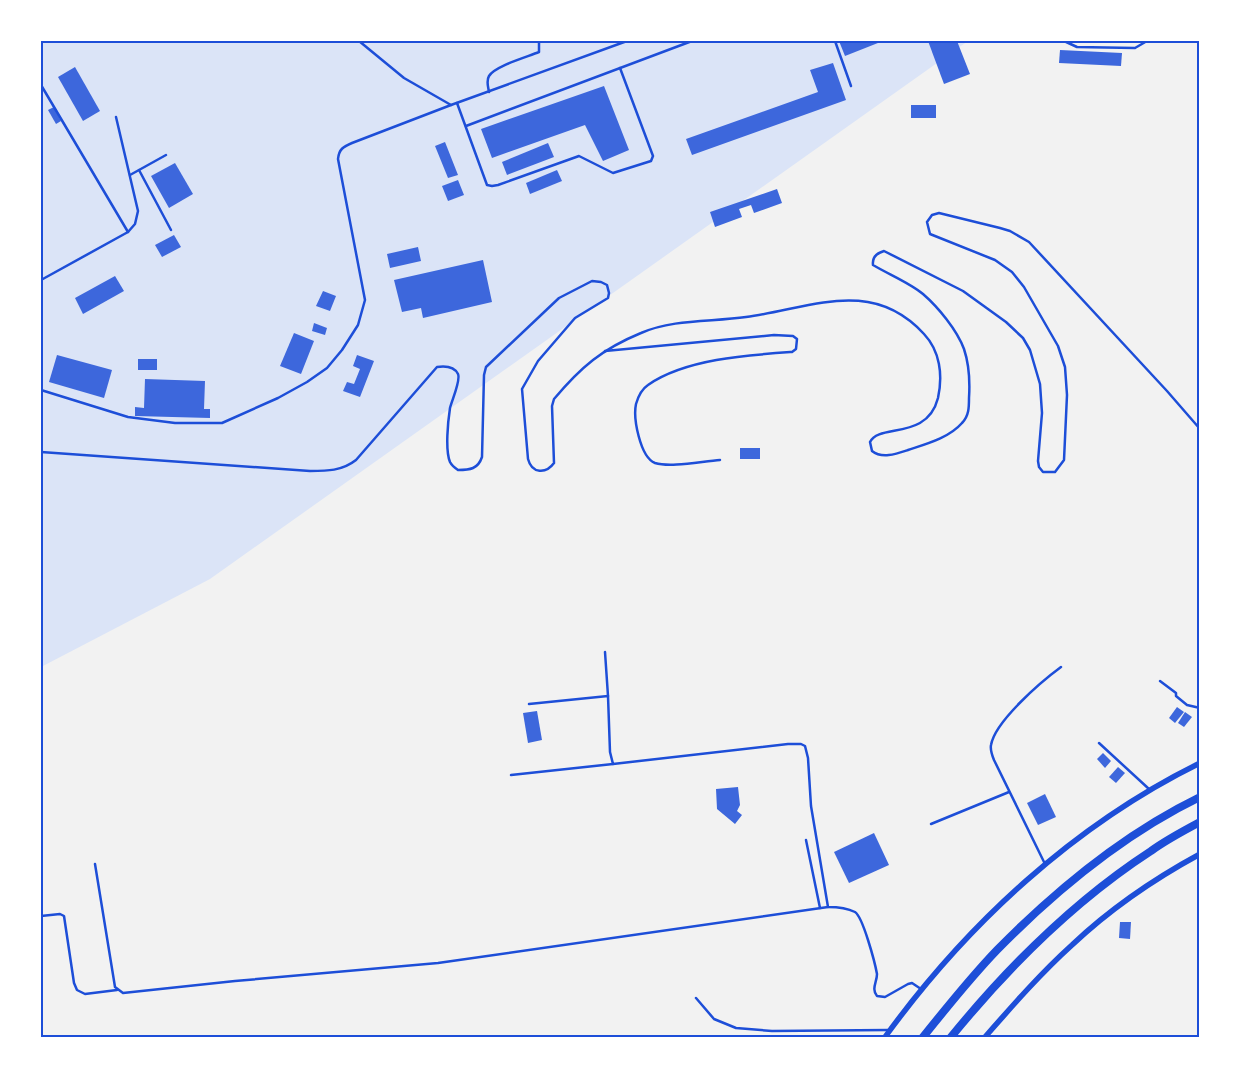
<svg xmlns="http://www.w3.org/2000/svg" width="1241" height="1078" font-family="'Sofia Sans Condensed',sans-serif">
<rect width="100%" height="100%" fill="#f2f2f2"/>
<path fill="#dbe4f7" d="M41 41H968L210 579 41 667Z"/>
<g fill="#3d67dc">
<path d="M839 41H883L845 56Z"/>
<path d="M928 41H957L970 74 944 84Z"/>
<path d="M1060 50 1122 53 1121 66 1059 63Z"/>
<path d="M833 63 846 100 692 155 686 139 818 92 810 70Z"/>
<path d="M75 67 100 111 83 121 58 77Z"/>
<path d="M604 86 629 150 603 161 585 125 492 158 481 129Z"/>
<rect x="911" y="105" width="25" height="13"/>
<path d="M54 107 61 121 56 124 48 110Z"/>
<path d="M445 142 458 175 448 178 435 146Z"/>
<path d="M548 143 554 157 507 175 502 162Z"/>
<path d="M175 163 193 194 169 208 151 176Z"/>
<path d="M557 170 562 181 530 194 526 183Z"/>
<path d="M458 180 464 195 448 201 442 186Z"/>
<path d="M777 189 782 203 754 213 751 205 739 209 742 217 715 227 710 212Z"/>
<path d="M174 235 181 247 162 257 155 245Z"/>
<path d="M418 247 421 261 390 268 387 254Z"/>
<path d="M483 260 492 302 423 318 421 308 402 312 394 280Z"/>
<path d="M115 276 124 291 83 314 75 298Z"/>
<path d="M323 291 336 296 330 311 316 306Z"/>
<path d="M314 323 327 328 325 335 312 331Z"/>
<path d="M294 333 314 341 301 374 280 366Z"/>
<path d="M57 355 112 370 104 398 49 382Z"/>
<path d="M357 355 374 361 360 397 343 391 347 382 354 384 360 369 353 366Z"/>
<rect x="138" y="359" width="19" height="11"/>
<path d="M145 379 205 381 204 409H210V418L135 416V407L144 408Z"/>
<rect x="740" y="448" width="20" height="11"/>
<path d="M1177 707 1184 712 1175 723 1169 718Z"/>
<path d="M537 711 542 740 528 743 523 713Z"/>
<path d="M1185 712 1192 717 1184 727 1178 723Z"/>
<path d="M1103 753 1111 761 1105 768 1097 759Z"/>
<path d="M1118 767 1125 773 1116 783 1109 777Z"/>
<path d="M738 787 740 805 737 811 742 815 735 824 717 809 716 789Z"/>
<path d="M1045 794 1056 817 1038 825 1027 803Z"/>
<path d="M874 833 889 865 849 883 834 852Z"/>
<path d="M1120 922H1131L1130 939 1119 938Z"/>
</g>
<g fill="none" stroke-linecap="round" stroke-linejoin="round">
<g stroke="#1d4ed8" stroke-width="2.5">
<path d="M359 41 404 78 451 105 627 41"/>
<path d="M835 41 851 86"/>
<path d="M1064 41 1077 47 1135 48 1147 41"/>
<path d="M41 85 128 232 41 280"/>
<path d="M489 92C488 86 486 81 489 76 495 66 527 57 539 52V41"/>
<path d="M457 103 487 185 492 186 498 185 579 156 613 173 651 161 653 156 620 68"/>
<path d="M116 117 138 211 135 224 128 232"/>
<path d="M466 126 692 41"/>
<path d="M139 170 171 230"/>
<path d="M130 175 166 155"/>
<path d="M605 351 774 335 793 336 797 339 796 349 792 352C748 355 685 359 648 385 642 389 638 397 636 404 633 418 640 457 655 463 671 468 703 461 720 460"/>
<path d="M41 390 128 417 175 423H222L278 398 307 382 327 368 342 350 358 325 365 300 338 159C339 149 343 147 352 143L451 105"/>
<path d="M41 452 310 471C327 471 342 471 356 460L437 367C444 366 454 366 458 374 461 380 452 400 450 408 448 421 445 450 450 462 452 466 455 468 458 470 470 470 478 469 482 457L484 375 486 367 559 298 592 281 601 282 607 285 609 293 608 298 575 318 538 361 522 389 528 459C532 474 546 474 554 463L552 406 554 399C581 367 602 349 641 333 673 319 711 322 746 317 809 309 871 276 924 334 940 351 943 375 938 398 927 441 879 423 870 442L872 451C882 459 896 454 908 450 926 444 949 438 962 423 969 416 969 407 969 398 970 382 969 364 964 349 957 330 938 307 923 294 910 283 888 274 873 265 872 257 877 253 884 251L963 291 1006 322 1023 338 1030 350 1040 384 1042 413 1038 461 1039 467 1043 472H1055L1064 460 1067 395 1065 367 1058 346 1024 287 1012 272 995 260 930 234 927 222 932 215 939 213 1000 228 1010 231 1029 242 1167 391 1200 429"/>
<path d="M605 652 608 696"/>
<path d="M1160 681 1176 693V696L1187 705 1200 708"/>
<path d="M529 704 608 696 610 752 613 764 788 744H801L805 746 808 758 811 806 828 907C837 907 847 908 855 912 863 917 875 963 877 974 877 982 871 989 877 996L885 997 908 984 912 983 921 989"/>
<path d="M1099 743 1149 789"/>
<path d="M511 775 613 764"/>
<path d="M931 824 1009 792"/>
<path d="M806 840 820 908"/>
<path d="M95 864 115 987 123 993 235 981 438 963 828 907"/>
<path d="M1045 864 994 760C992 755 990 750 991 745 995 721 1042 681 1061 667"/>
<path d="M41 916 60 914 64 916 74 983 77 990 85 994 117 990"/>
<path d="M696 998 714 1019 736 1028 772 1031 888 1030"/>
</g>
<g stroke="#1d4ed8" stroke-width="5.5">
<path d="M885 1037C967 924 1074 825 1200 763"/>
<path d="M985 1037C1013 1005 1041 973 1072 945 1110 909 1154 879 1200 854"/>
</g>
<g stroke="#1d4ed8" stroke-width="8">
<path d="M923 1037C947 1007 971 977 997 950 1055 891 1126 833 1200 797"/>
<path d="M951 1037C1009 966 1074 901 1151 851 1166 840 1183 831 1200 822"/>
</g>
</g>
<rect width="1241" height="1078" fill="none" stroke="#ffffff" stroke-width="85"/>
<rect x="42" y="42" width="1156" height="994" fill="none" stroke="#1d4ed8" stroke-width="2"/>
</svg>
